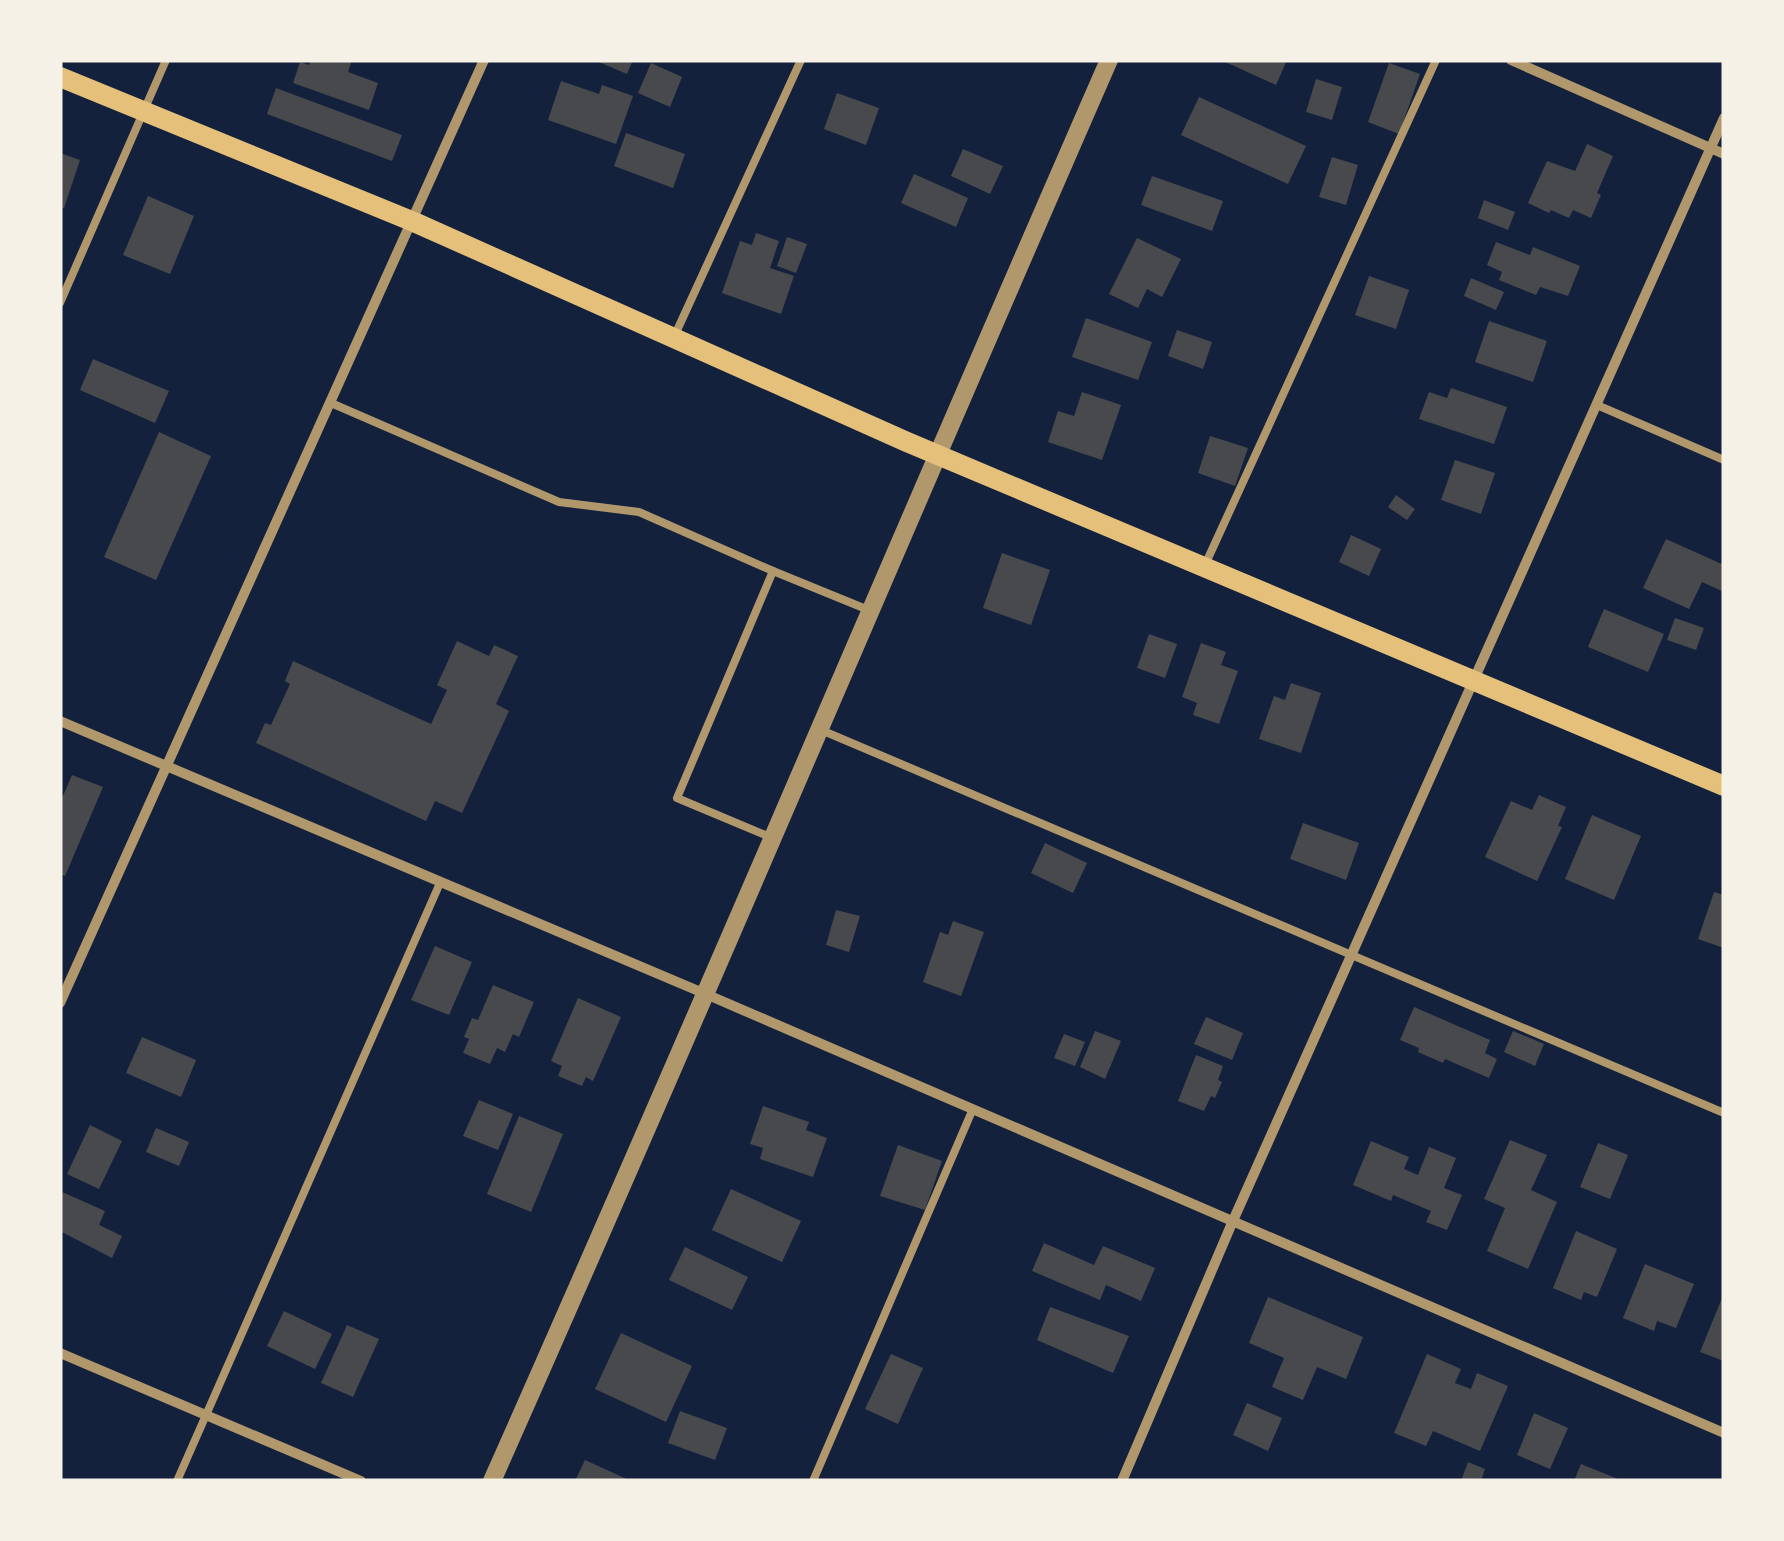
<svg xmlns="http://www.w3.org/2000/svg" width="1784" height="1541" font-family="'Times New Roman',serif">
<rect width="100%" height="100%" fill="#14213d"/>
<g fill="#48494c">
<path d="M311 60H352L348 72 378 83 369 110 293 83 300 62 309 65Z"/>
<path d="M594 60H633L627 74Z"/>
<path d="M1221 60H1287L1276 85Z"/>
<path d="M651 63 682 77 670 107 638 93Z"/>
<path d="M1389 63 1420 74 1399 134 1368 122Z"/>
<path d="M1316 79 1342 87 1332 120 1306 112Z"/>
<path d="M561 81 599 94 602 85 633 96 616 144 548 120Z"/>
<path d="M276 88 402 135 392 161 267 114Z"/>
<path d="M837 93 879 108 866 145 824 129Z"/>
<path d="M1199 97 1306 146 1288 184 1181 135Z"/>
<path d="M626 133 685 154 673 188 614 166Z"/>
<path d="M1587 144 1613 156 1597 193 1601 195 1591 218 1573 210 1569 218 1551 210 1549 213 1528 203 1547 161 1575 171Z"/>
<path d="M963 149 1003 166 990 194 951 176Z"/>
<path d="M60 153 80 160 64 208 60 207Z"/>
<path d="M1332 157 1358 165 1346 205 1319 197Z"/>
<path d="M914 174 968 198 956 227 901 203Z"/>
<path d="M1152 176 1223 201 1212 231 1141 205Z"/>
<path d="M148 196 194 216 170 274 123 255Z"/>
<path d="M1484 200 1515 212 1508 230 1478 218Z"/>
<path d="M756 233 779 241 770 268 794 276 781 314 722 293 740 241 752 245Z"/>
<path d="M787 237 807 244 796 273 777 266Z"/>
<path d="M1137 238 1181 259 1162 297 1147 289 1138 308 1109 294Z"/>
<path d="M1496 242 1530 255 1533 247 1580 266 1568 296 1540 287 1536 295 1499 280 1502 272 1487 265Z"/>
<path d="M1369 276 1409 290 1396 329 1355 315Z"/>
<path d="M1471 278 1504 292 1496 310 1464 296Z"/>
<path d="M1086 318 1152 342 1138 380 1072 357Z"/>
<path d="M1489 321 1547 341 1533 382 1475 362Z"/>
<path d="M1177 330 1212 342 1203 369 1168 356Z"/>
<path d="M93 359 169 391 155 423 80 390Z"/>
<path d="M1451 388 1507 407 1494 444 1419 419 1429 392 1447 398Z"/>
<path d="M1082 392 1121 405 1102 460 1048 442 1058 411 1074 416Z"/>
<path d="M159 432 211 456 156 580 104 557Z"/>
<path d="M1210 436 1248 448 1235 486 1198 473Z"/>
<path d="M1455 460 1495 473 1481 514 1441 500Z"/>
<path d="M1396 495 1415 509 1407 520 1388 507Z"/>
<path d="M1351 535 1381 549 1369 576 1339 562Z"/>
<path d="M1666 539 1724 565V592L1702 582 1689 609 1643 588Z"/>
<path d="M1002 553 1050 570 1031 625 983 608Z"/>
<path d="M1604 609 1664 634 1648 672 1588 647Z"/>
<path d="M1675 618 1704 628 1696 650 1667 640Z"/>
<path d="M1149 634 1177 644 1165 678 1137 668Z"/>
<path d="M457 641 489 656 494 645 518 656 496 704 509 711 462 813 435 801 426 821 256 743 265 723 271 725 290 684 285 681 293 661 431 724 447 690 437 685Z"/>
<path d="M1201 643 1226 652 1221 665 1238 671 1219 724 1193 715 1197 703 1182 697Z"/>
<path d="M1291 683 1321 693 1301 753 1259 739 1274 696 1285 700Z"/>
<path d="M72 775 103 787 65 876 60 874V795L63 796Z"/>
<path d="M1539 795 1566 807 1558 826 1562 827 1537 881 1485 857 1511 801 1532 810Z"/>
<path d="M1592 815 1641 836 1614 900 1565 879Z"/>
<path d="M1303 823 1359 843 1346 880 1290 859Z"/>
<path d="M1045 843 1087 863 1073 893 1031 873Z"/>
<path d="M1714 892 1724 895V948L1698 939Z"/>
<path d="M836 910 860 916 849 952 826 945Z"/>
<path d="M953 921 984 932 961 996 923 982 940 932 948 935Z"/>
<path d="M435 946 472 962 449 1015 411 1000Z"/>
<path d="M493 985 534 1002 519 1037 513 1034 505 1052 497 1048 490 1064 463 1053 469 1039 464 1037 472 1018 478 1020Z"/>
<path d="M578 998 621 1017 593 1081 586 1077 582 1086 558 1076 562 1066 551 1061Z"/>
<path d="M1414 1007 1490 1040 1485 1053 1497 1059 1489 1078 1445 1059 1443 1063 1418 1052 1419 1048 1400 1040Z"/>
<path d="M1206 1017 1243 1033 1232 1060 1194 1044Z"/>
<path d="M1095 1031 1121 1041 1105 1079 1080 1067Z"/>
<path d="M1513 1031 1544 1044 1535 1066 1504 1052Z"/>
<path d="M1064 1034 1085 1042 1075 1066 1054 1058Z"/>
<path d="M142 1037 196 1060 181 1097 126 1073Z"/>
<path d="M1196 1055 1223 1066 1218 1080 1222 1082 1215 1098 1211 1096 1204 1111 1178 1101Z"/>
<path d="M479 1100 513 1114 498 1150 463 1136Z"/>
<path d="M763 1106 809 1122 806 1130 827 1138 813 1177 760 1159 763 1148 750 1144Z"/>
<path d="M519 1116 563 1134 531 1212 487 1194Z"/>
<path d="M90 1125 122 1141 99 1189 67 1174Z"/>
<path d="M156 1128 189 1142 179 1166 146 1152Z"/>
<path d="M1510 1140 1547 1155 1531 1190 1557 1202 1528 1269 1487 1251 1505 1208 1484 1199Z"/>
<path d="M1371 1141 1409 1157 1404 1169 1418 1175 1429 1147 1456 1158 1444 1188 1462 1195 1447 1230 1426 1222 1431 1211 1393 1195 1391 1201 1353 1185Z"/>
<path d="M1598 1143 1628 1155 1610 1199 1580 1187Z"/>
<path d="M898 1145 942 1161 925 1210 880 1196Z"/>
<path d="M731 1189 801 1221 782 1262 712 1230Z"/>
<path d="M60 1191 105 1211 99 1225 122 1236 112 1258 60 1231Z"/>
<path d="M1576 1231 1617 1249 1597 1297 1584 1292 1581 1300 1553 1288Z"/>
<path d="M1044 1243 1094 1265 1103 1246 1155 1268 1141 1301 1106 1285 1100 1300 1032 1271Z"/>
<path d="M685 1247 748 1277 732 1310 669 1280Z"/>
<path d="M1645 1264 1694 1284 1676 1328 1657 1321 1654 1331 1623 1318Z"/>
<path d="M1724 1293V1361L1700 1352Z"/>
<path d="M1268 1297 1363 1337 1346 1379 1317 1367 1303 1400 1272 1387 1284 1358 1249 1343Z"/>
<path d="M1050 1307 1129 1336 1113 1373 1037 1340Z"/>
<path d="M284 1311 332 1334 315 1369 267 1346Z"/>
<path d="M347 1325 379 1339 353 1397 321 1383Z"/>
<path d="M621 1333 692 1366 666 1422 595 1389Z"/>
<path d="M891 1354 923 1368 898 1424 865 1409Z"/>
<path d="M1427 1354 1461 1369 1455 1383 1471 1389 1477 1373 1508 1386 1480 1451 1433 1431 1426 1446 1394 1433Z"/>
<path d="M1247 1403 1282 1418 1268 1451 1233 1435Z"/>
<path d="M680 1411 727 1428 715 1460 668 1443Z"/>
<path d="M1534 1413 1568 1428 1550 1469 1517 1455Z"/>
<path d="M585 1460 631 1481H575Z"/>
<path d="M1468 1462 1485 1469 1481 1481H1461Z"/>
<path d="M1581 1464 1623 1481H1574Z"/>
</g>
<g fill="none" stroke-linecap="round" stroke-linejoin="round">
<g stroke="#b1986c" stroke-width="8">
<path d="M60 303 166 60"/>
<path d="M674 337 801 60"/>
<path d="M331 403 559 502 639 512 773 571 677 798 770 837"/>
<path d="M1597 405 1724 460"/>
<path d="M1205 565 1436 60"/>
<path d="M773 571 871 611"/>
<path d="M821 730 1724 1113"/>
<path d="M177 1481 440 883"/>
<path d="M813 1481 972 1111"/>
</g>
<g stroke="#b1986c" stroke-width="10">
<path d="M1511 60 1724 154"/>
<path d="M60 721 708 995 1724 1433"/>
<path d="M60 1003 484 60"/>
<path d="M60 1353 361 1481"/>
<path d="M1122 1481 1232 1223 1724 118"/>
</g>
<path stroke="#b1986c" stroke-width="18" d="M492 1481C702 1009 902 533 1109 60"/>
<path stroke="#e5c07b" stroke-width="20" d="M60 77 414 222 907 442 1724 786"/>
</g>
<rect width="1784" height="1541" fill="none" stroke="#f6f1e7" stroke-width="125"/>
</svg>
